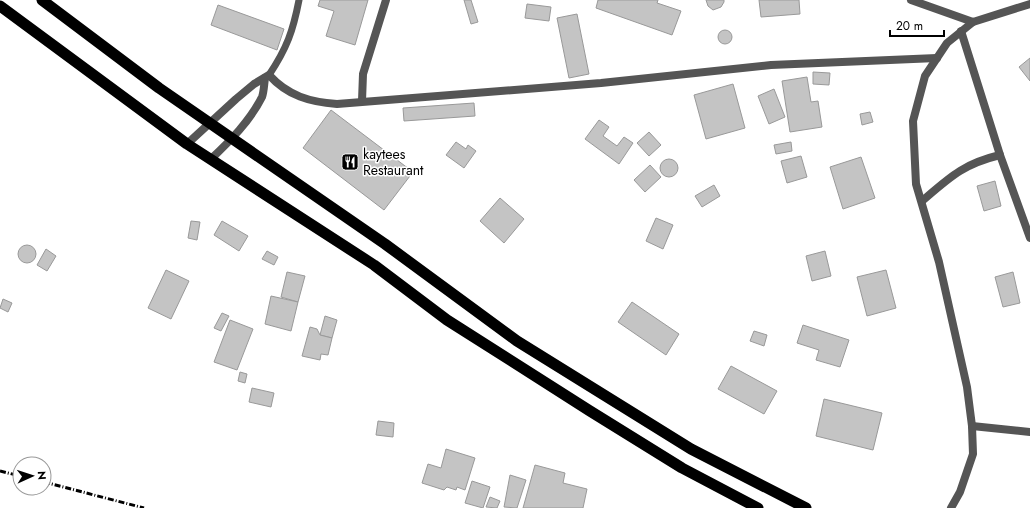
<svg xmlns="http://www.w3.org/2000/svg" width="1030" height="508" font-family="Jost,sans-serif">
<rect width="100%" height="100%" fill="#fff"/>
<g fill="#c4c4c4" stroke="#999">
<path d="M320 0H368L355 45 326 36 334 11 318 6Z"/>
<path d="M464 0H471L478 22 471 24Z"/>
<path d="M598 0H658L657 3 681 11 672 35 596 8Z"/>
<path d="M706 0H724V2L721 7 713 10 708 6Z"/>
<path d="M759 0H799L800 14 761 17Z"/>
<path d="M527 4 551 7 549 21 525 18Z"/>
<path d="M218 5 284 29 277 50 211 25Z"/>
<path d="M577 14 589 74 569 78 557 18Z"/>
<circle cx="725" cy="37" r="7"/>
<path d="M1030 58V81L1019 67Z"/>
<path d="M813 72 830 73 829 85 813 84Z"/>
<path d="M807 77 811 102 818 101 822 127 790 132 782 81Z"/>
<path d="M733 84 745 128 706 139 694 95Z"/>
<path d="M774 89 785 117 769 124 758 96Z"/>
<path d="M474 103 475 116 404 121 403 108Z"/>
<path d="M331 110 413 172 384 210 303 148Z"/>
<path d="M870 112 873 122 862 125 860 114Z"/>
<path d="M599 120 609 127 603 136 617 146 624 137 633 143 619 164 585 139Z"/>
<path d="M649 132 661 145 649 156 637 143Z"/>
<path d="M456 142 466 149 468 145 476 151 464 168 446 155Z"/>
<path d="M791 142 792 151 776 154 774 145Z"/>
<path d="M801 156 807 177 787 183 781 161Z"/>
<path d="M861 157 875 198 843 209 830 167Z"/>
<circle cx="669" cy="168" r="9"/>
<path d="M650 165 661 177 645 192 634 180Z"/>
<path d="M995 181 1001 206 984 211 977 186Z"/>
<path d="M714 185 720 196 702 207 695 196Z"/>
<path d="M500 198 524 219 504 243 480 221Z"/>
<path d="M656 218 673 225 663 249 646 241Z"/>
<path d="M191 221 200 222 197 240 188 238Z"/>
<path d="M222 221 248 236 239 251 214 235Z"/>
<circle cx="27" cy="254" r="9"/>
<path d="M46 249 56 256 47 271 37 265Z"/>
<path d="M267 251 278 257 274 265 262 259Z"/>
<path d="M825 251 831 276 812 281 806 256Z"/>
<path d="M166 270 189 281 171 319 148 308Z"/>
<path d="M886 270 896 308 867 316 857 277Z"/>
<path d="M287 272 305 276 298 302 281 297Z"/>
<path d="M1013 272 1020 303 1003 307 995 277Z"/>
<path d="M271 296 298 302 291 331 265 324Z"/>
<path d="M3 299 12 303 8 312 0 308Z"/>
<path d="M632 302 679 334 666 355 618 322Z"/>
<path d="M222 313 229 316 221 331 214 328Z"/>
<path d="M325 316 337 320 332 338 320 335Z"/>
<path d="M230 320 253 329 237 370 214 362Z"/>
<path d="M803 325 849 340 840 367 816 360 819 350 797 343Z"/>
<path d="M310 327 317 329 320 335 332 338 328 355 321 354 320 360 302 356Z"/>
<path d="M754 331 767 335 764 346 750 341Z"/>
<path d="M731 366 777 391 764 414 718 389Z"/>
<path d="M240 372 247 374 245 383 238 381Z"/>
<path d="M252 388 274 393 271 407 249 402Z"/>
<path d="M824 399 882 413 873 450 816 436Z"/>
<path d="M378 421 394 423 393 437 376 435Z"/>
<path d="M446 449 475 458 465 490 457 487 456 490 447 487 444 490 422 483 428 464 441 468Z"/>
<path d="M535 465 565 473 563 483 587 489 583 508H523Z"/>
<path d="M510 475 526 480 517 508 504 507Z"/>
<path d="M472 481 490 487 483 508 465 503Z"/>
<path d="M490 497 500 501 497 508 486 507Z"/>
</g>
<g fill="none" stroke-linecap="round" stroke-linejoin="round">
<path stroke="#555" stroke-width="7" d="M269 75C287 48 293 31 299 0"/>
<g stroke="#555" stroke-width="8">
<path d="M911 0 973 22 1030 4"/>
<path d="M961 31 1000 155 1030 238"/>
<path d="M362 101 363 74 386 0"/>
<path d="M187 144 236 99 254 84 269 75C288 96 310 102 337 104L601 83 771 65 937 58"/>
<path d="M211 159C230 141 250 121 262 97 264 92 264 84 265 78"/>
<path d="M922 201C950 177 963 164 1000 155"/>
<path d="M972 426 1030 432"/>
<path d="M951 508 960 492 973 454 972 426 967 387 939 262 916 184 913 121 925 76 947 43 973 22"/>
</g>
<g stroke="#000" stroke-width="11">
<path d="M42 0 159 88 385 244 517 341 691 449 806 508"/>
<path d="M0 6 187 144 374 265 447 320 590 411 682 468 758 508"/>
</g>
<g stroke="#000" stroke-width="3" stroke-dasharray="6 2 1 2" stroke-linecap="butt">
<path d="M0 471 20 476"/>
<path d="M44 482 144 508"/>
</g>
</g>
<defs>
<g id="restaurant-square" transform="scale(0.9)"><rect x="-9" y="-9" width="18" height="18" rx="4" fill="#000" stroke="#fff"/><path d="M-5-6h1v4h1v-4h1v4h1v-4h1v5L-1.5 .5V6h-2V.5L-5-1ZM5-6V6H3V1.5H1.5Q1.5-4 5-6Z" fill="#fff"/></g>
</defs>
<g fill-rule="evenodd">
<use href="#restaurant-square" x="350" y="162"/>
</g>
<g text-anchor="middle" stroke-width="3" stroke-linejoin="round" paint-order="stroke">
<g font-size="14" fill="#000" stroke="#fff" text-anchor="start">
<text x="363" y="159">kaytees<tspan x="363" dy="16">Restaurant</tspan></text>
</g>
</g>
<g transform="translate(32 476) rotate(87)"><circle r="19" fill="#ffffff" stroke="#999999"/>
<path d="M0-3L7 15L0 10L-7 15Z" fill="#000000"/>
<text y="-6" font-size="11" font-weight="bold" text-anchor="middle" fill="#000000">N</text>
</g>
<path d="M890 30v6h54v-6" fill="none" stroke="#000000" stroke-width="2"/>
<text x="896" y="30" font-size="12" fill="#000000" stroke="#ffffff" stroke-width="3" paint-order="stroke">20 m</text>
</svg>
